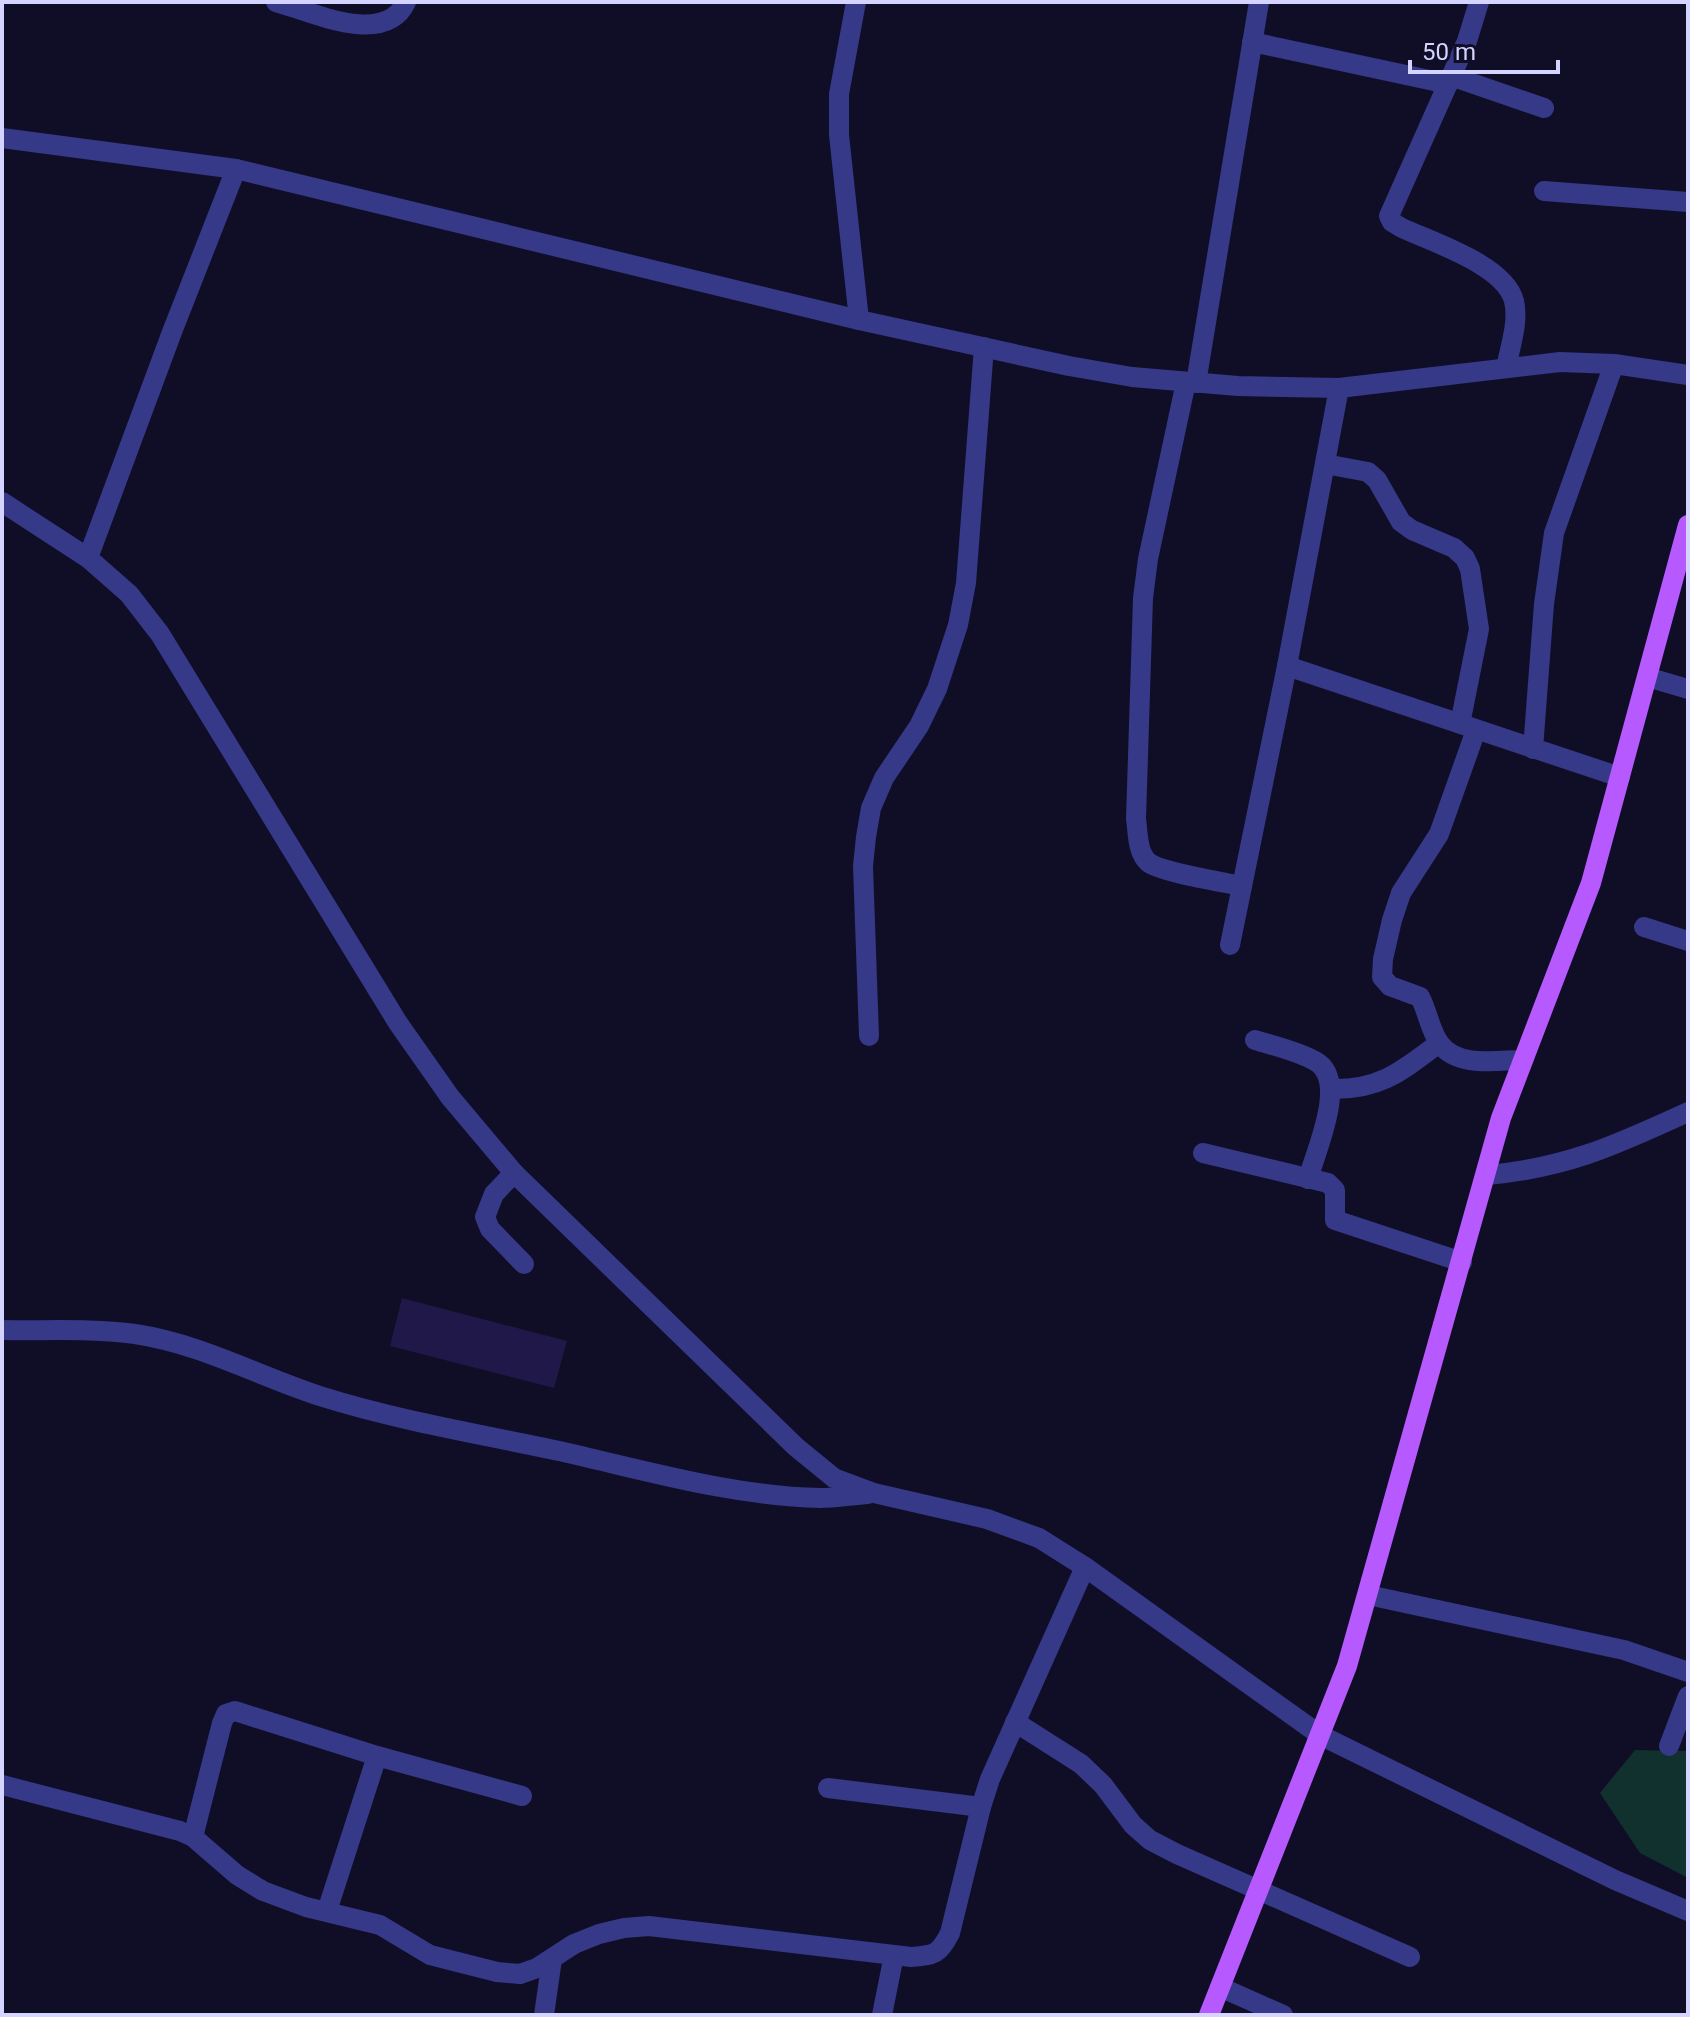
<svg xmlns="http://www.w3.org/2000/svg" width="1690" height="2017" font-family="Roboto,sans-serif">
<rect width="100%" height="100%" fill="#100d26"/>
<path fill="#10312d" d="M1635 1750 1688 1751V1878L1640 1853 1600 1793Z"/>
<path fill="#1f1848" d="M402 1298 567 1341 554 1388 390 1346Z"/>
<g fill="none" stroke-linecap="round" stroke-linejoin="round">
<g stroke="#363888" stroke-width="20">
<path d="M276 2C312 12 385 47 406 2"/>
<path d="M856 2 839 94V135L859 320"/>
<path d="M1479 2 1467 41 1389 216 1392 222 1402 228C1432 242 1505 265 1514 301 1519 322 1510 347 1506 368"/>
<path d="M1252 42 1448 84"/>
<path d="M1451 76 1544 108"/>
<path d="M2 138 236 169 859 320 1069 366 1132 377 1238 386 1339 388 1560 362 1614 364 1688 375"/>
<path d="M1544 191 1688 202"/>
<path d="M1186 382 1148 559 1143 598 1136 819C1138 832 1137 852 1148 862 1159 872 1223 882 1241 886"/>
<path d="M1196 383 1259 2"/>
<path d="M1325 464 1368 472 1377 480 1401 522 1412 530 1454 548 1465 558 1470 569 1479 629 1460 724"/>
<path d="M2 502 88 558 129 594 160 634 398 1023 450 1097 514 1173 796 1447 834 1478 874 1493 987 1519 1039 1538 1085 1567 1320 1735 1615 1880 1688 1911"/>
<path d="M88 558 172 332 236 169"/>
<path d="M1287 666 1620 777"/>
<path d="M1647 677 1688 689"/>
<path d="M1476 730 1439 834 1401 893 1392 920 1383 959 1382 977 1390 986 1420 997C1428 1012 1430 1031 1440 1044 1458 1068 1497 1060 1523 1060"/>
<path d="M1533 749 1544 604 1554 533 1614 364"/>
<path d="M1644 927 1688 941"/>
<path d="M1230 945 1287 666 1339 388"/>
<path d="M869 1036 863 866 866 837 871 808 884 778 919 726 937 689 958 625 966 583 984 347"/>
<path d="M1255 1040C1274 1046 1297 1051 1315 1061 1349 1079 1316 1150 1308 1179"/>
<path d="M1331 1089C1380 1090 1402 1071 1439 1043"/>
<path d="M1203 1153 1328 1183 1335 1190V1220L1462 1262"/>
<path d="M514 1173 494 1194 485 1217 490 1229 524 1264"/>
<path d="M1487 1175C1567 1168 1616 1145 1688 1112"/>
<path d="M2 1330C46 1331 91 1328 135 1334 202 1344 260 1377 323 1397 400 1421 480 1434 559 1451 644 1470 732 1496 820 1498 836 1498 852 1495 868 1494"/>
<path d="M1368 1595 1624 1650 1688 1672"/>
<path d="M1015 1722 1081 1764 1103 1785 1133 1825 1150 1840 1177 1854 1410 1957"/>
<path d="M1669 1746 1688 1696"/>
<path d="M2 1785 180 1831 193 1837 237 1875 263 1891 306 1907 380 1925 430 1955 497 1972 520 1974 537 1968 574 1944 599 1934 624 1928 649 1926 911 1957C934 1955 939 1955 950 1933L981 1807 990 1779 1085 1567"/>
<path d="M828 1788 981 1807"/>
<path d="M193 1837 222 1723 226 1714 235 1711 377 1756 522 1796"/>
<path d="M327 1911 377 1756"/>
<path d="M1220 1987 1283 2015"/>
<path d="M544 2015 552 1959"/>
<path d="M882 2015 894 1955"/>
</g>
<path stroke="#b65aff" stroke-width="20" d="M1209 2015 1347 1666 1501 1118 1591 883 1688 525"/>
</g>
<rect width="1690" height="2017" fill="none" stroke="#d5d3ff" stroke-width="8"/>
<path d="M1410 60v12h148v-12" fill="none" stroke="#d5d3ff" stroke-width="4"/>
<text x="1422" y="60" font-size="24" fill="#d5d3ff" stroke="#100d26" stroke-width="6" paint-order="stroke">50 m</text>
</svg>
